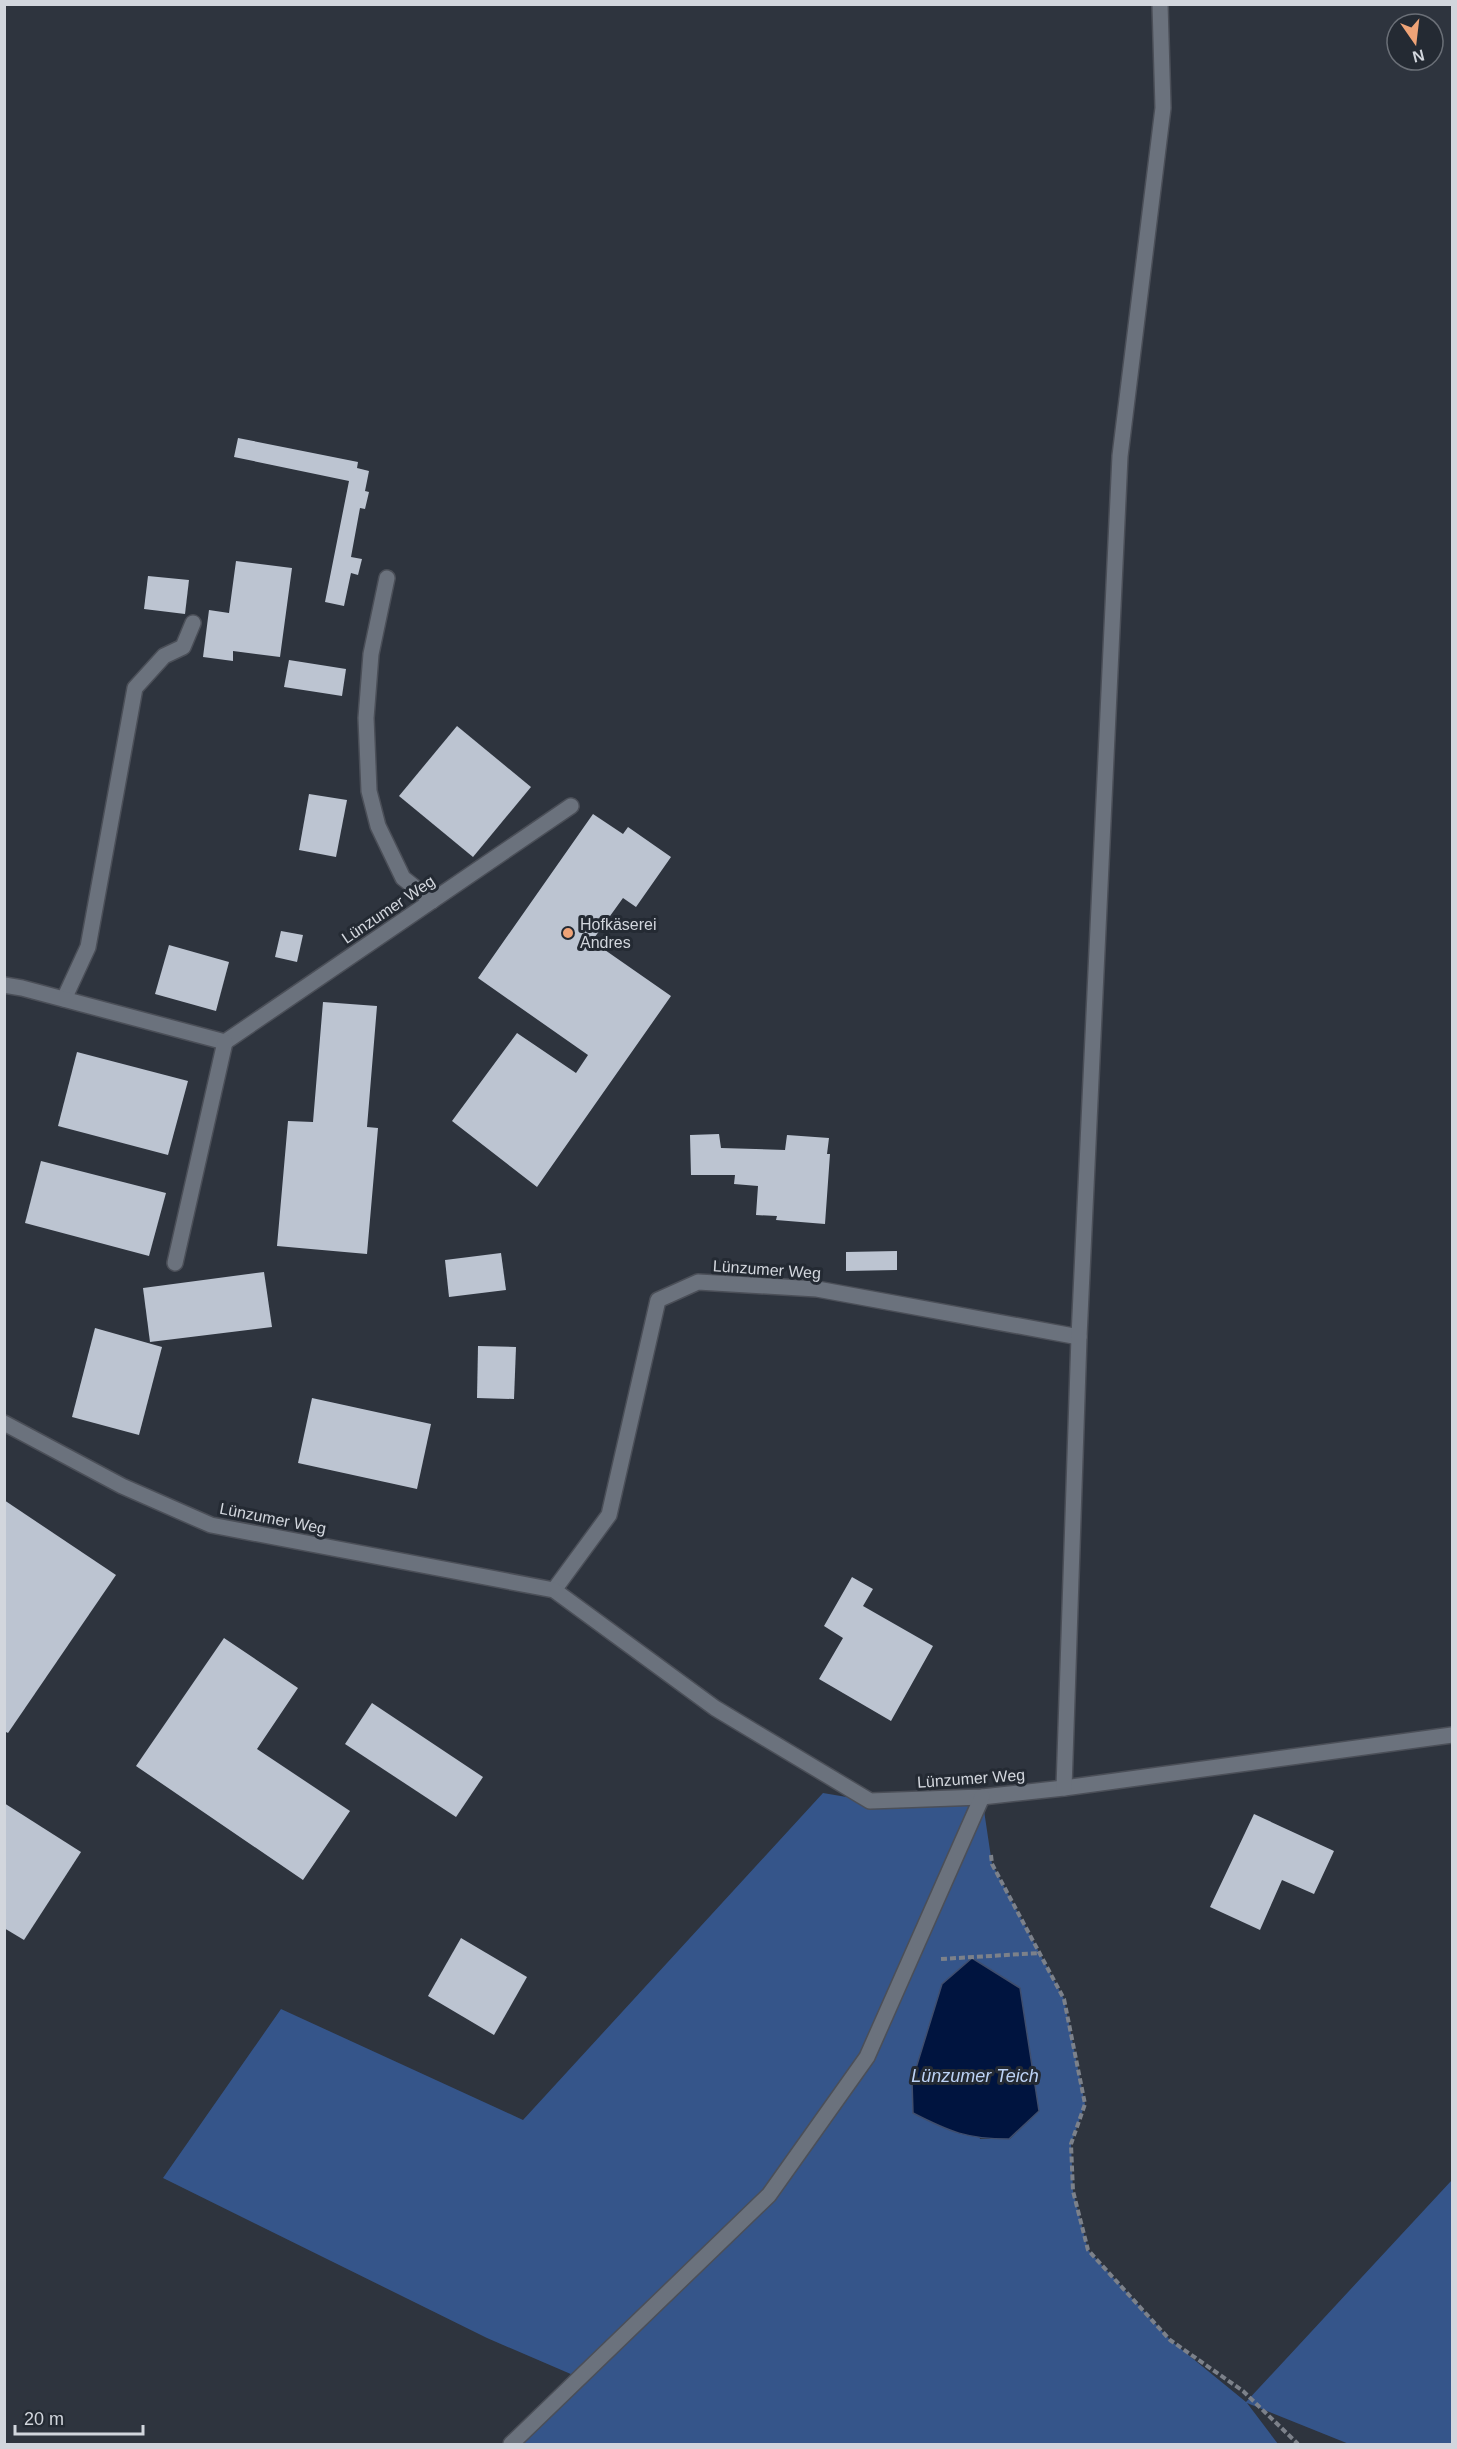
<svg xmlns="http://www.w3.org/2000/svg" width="1457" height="2449" font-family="Helvetica,sans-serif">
<rect width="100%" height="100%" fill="#2e343e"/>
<path fill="#35558a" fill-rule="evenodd" d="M823 1793 870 1801 982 1797 992 1864 1064 1999 1085 2104 1071 2144 1073 2191 1088 2250 1170 2340 1246 2402 1452 2180V2175V2444H1349L1247 2403 1278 2444H512L580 2378 487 2338 163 2178 281 2009 523 2120ZM972 1959 1020 1988 1039 2111 1010 2139H980L942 1984Z"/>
<path fill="#00143f" stroke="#3f4e6e" stroke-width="1.5" d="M972 1958 1020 1988 1039 2111 1009 2139C967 2139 950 2132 913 2113L912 2081 942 1984Z"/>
<g fill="#bcc4d1">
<path d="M238 438 358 462 357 468 369 471 365 491 369 492 365 509 360 508 351 557 362 559 358 575 351 573 344 606 325 602 349 481 234 457Z"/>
<path d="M236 561 292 568 280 657 233 651V661L203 657 209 610 229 613Z"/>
<path d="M148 576 189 580 185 614 144 609Z"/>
<path d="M289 660 346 669 342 696 284 687Z"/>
<path d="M457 726 531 787 473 857 399 796Z"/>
<path d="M309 794 347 800 336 857 299 850Z"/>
<path d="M593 814 623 834 628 827 671 857 636 907 623 898 592 941 671 996 537 1187 452 1121 517 1033 576 1073 588 1055 478 978Z"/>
<path d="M281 931 303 935 297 962 275 957Z"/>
<path d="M169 945 229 962 216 1011 155 994Z"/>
<path d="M323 1002 377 1006 367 1127 378 1128 367 1254 277 1246 288 1121 313 1122Z"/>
<path d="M77 1052 188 1081 168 1155 58 1126Z"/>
<path d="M719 1134 721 1148 785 1150 787 1135 829 1138 827 1154H830L825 1224 776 1220 777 1216 756 1215 758 1186 734 1184 735 1175H691L690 1135Z"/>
<path d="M41 1161 166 1193 149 1256 25 1223Z"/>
<path d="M897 1251V1270L846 1271V1252Z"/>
<path d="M501 1253 506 1290 449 1297 445 1260Z"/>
<path d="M264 1272 272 1327 150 1342 143 1288Z"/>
<path d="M95 1328 162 1347 139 1435 72 1417Z"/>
<path d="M478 1346 516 1347 514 1399 477 1398Z"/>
<path d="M312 1398 431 1424 417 1489 298 1463Z"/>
<path d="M4 1500 116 1575 8 1733 4 1731Z"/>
<path d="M852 1577 873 1589 863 1606 933 1646 891 1721 819 1679 843 1638 824 1626Z"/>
<path d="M224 1638 298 1688 257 1749 350 1811 303 1880 136 1766Z"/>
<path d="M372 1703 483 1777 456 1817 345 1744Z"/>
<path d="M4 1803 81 1852 24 1940 4 1928Z"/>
<path d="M1254 1814 1334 1851 1314 1894 1282 1880 1260 1930 1210 1907Z"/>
<path d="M461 1938 527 1977 494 2035 428 1996Z"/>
</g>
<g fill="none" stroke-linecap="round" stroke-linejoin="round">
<g stroke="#4b4f58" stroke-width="18">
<g id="lane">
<path d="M387 578 371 654 366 718 369 791 378 826 403 878 432 901"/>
<path d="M64 999 88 947 135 688 164 656 183 647 193 623"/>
<path d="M554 1590 609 1515 658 1300 698 1282 817 1289 1079 1337"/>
</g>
</g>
<g stroke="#4b4f58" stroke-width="18">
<g id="street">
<path d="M4 985 22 988 225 1042 571 806"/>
<path d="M175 1263 225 1042"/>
<path d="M4 1423 122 1486 211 1525 554 1590 715 1708 870 1801 982 1797 1064 1788 1452 1735"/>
<path d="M1064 1788 1079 1337 1120 456 1163 108 1160 4"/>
<path d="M511 2444 769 2195 867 2057 982 1797"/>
</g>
</g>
<g stroke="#7c818a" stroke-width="4" stroke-dasharray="6 3" stroke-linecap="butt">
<path d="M991 1855 992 1864 1064 1999 1085 2104 1071 2144 1073 2191 1088 2250 1170 2340 1243 2391 1298 2444"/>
<path d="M941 1959 1039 1953"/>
</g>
<use href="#lane" stroke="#6b727d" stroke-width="15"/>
<use href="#street" stroke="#6b727d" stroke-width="15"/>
</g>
<circle fill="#efa377" stroke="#242a33" stroke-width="2" cx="568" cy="933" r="6"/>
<g text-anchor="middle" stroke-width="6" stroke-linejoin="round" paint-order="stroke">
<g font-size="16" fill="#d2d6dd" stroke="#242a33">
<text transform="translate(388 909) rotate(-34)" y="6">Lünzumer Weg</text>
<text transform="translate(767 1269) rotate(4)" y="6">Lünzumer Weg</text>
<text transform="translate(273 1518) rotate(11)" y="6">Lünzumer Weg</text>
<text transform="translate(971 1778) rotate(-4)" y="6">Lünzumer Weg</text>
</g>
<g font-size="16" fill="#d2d6dd" stroke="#242a33" text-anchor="start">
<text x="580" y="930">Hofkäserei<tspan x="580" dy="18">Andres</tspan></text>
</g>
<g font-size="18" font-style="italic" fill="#bcd2f5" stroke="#242a33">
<text x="975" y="2082">Lünzumer Teich</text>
</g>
</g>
<rect width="1457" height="2449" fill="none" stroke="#d2d6dd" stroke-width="12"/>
<g transform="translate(1415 42) rotate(166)"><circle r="28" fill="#242a33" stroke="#6a6f77" stroke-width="1.5"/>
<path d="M0-4.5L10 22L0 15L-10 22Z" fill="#efa377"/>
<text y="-9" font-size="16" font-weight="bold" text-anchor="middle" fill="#d2d6dd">N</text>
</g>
<path d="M15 2425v9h128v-9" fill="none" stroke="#d2d6dd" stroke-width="3"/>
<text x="24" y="2425" font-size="18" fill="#d2d6dd" stroke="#242a33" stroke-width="4.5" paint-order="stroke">20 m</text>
</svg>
